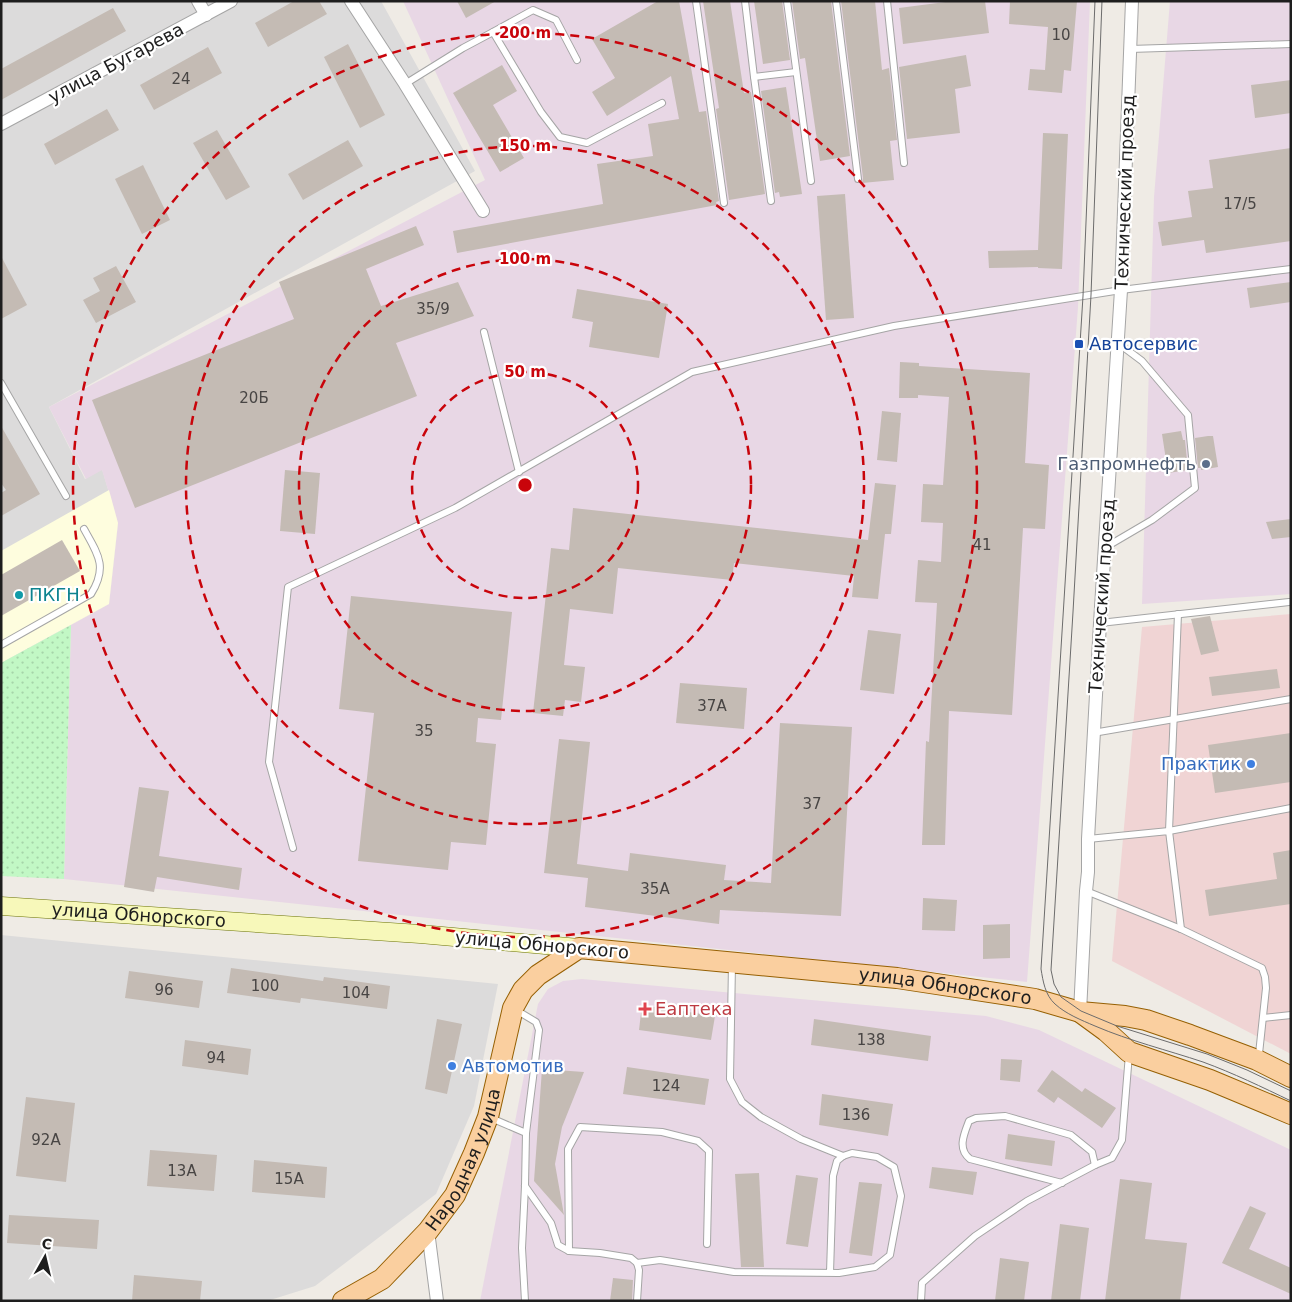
<svg xmlns="http://www.w3.org/2000/svg" width="1292" height="1302" font-family="'DejaVu Sans',sans-serif">
<defs>
<pattern id="park-dots" width="8" height="8" patternUnits="userSpaceOnUse" patternTransform="scale(1.25)"><rect width="8" height="8" fill="#c2f8c5"/><path d="M2 2h.1M6 6h.1" fill="none" stroke="#a6d4a9" stroke-width="1.8" stroke-linecap="round"/></pattern>
</defs>
<rect width="100%" height="100%" fill="#efebe5"/>
<g fill="#dcdbdb">
<path d="M1 1H381L475 171 49 407 85 479 102 469 118 523 109 604 1 663Z"/>
<path d="M1 935 498 984 474 1106 436 1194 315 1286 267 1301H1Z"/>
</g>
<path fill="#f0d4d4" d="M1291 614V1054L1112 961 1142 627Z"/>
<g fill="#e8d7e5">
<path d="M403 1H1090L1078 307 1027 982 64 879 71 625 109 604 118 523 102 470 86 479 49 407 485 180Z"/>
<path d="M1170 1H1291V594L1142 604 1154 197Z"/>
<path d="M582 979 986 1016 1039 1030 1291 1150V1301H480L538 1004 548 989 563 981Z"/>
</g>
<path fill="#fefdde" d="M109 490 118 523 109 604 1 663V551Z"/>
<path fill="url(#park-dots)" d="M71 625 64 879 1 876V663Z"/>
<g fill="#c4bbb4">
<path d="M294 1H319L327 14 268 47 255 23Z"/>
<path d="M457 1H496L466 18Z"/>
<path d="M658 1H679L699 112 706 111 719 201 716 202 717 205 457 253 453 231 603 204 597 164 653 156 648 124 679 119 671 76 607 116 592 92 615 78 592 39Z"/>
<path d="M703 1H730L744 93 751 92 765 194 729 200 716 109 719 108Z"/>
<path d="M754 1H782L790 60 763 64Z"/>
<path d="M792 1H831L850 156 820 161 805 58 800 59Z"/>
<path d="M841 1H875L882 70 889 68 897 140 890 141 894 180 862 183 863 178Z"/>
<path d="M953 1H985L989 33 903 44 899 8Z"/>
<path d="M1010 1H1077L1071 71 1064 70 1062 93 1028 90 1030 69 1045 70 1048 27 1009 24Z"/>
<path d="M113 8 126 31 1 100V69Z"/>
<path d="M348 44 385 115 360 128 324 57Z"/>
<path d="M208 47 222 73 154 110 140 85Z"/>
<path d="M966 55 971 86 955 89 960 133 907 139 899 67Z"/>
<path d="M502 65 517 91 493 105 524 158 500 172 453 93Z"/>
<path d="M1291 80V113L1255 118 1251 85Z"/>
<path d="M786 87 802 194 780 197 779 192 775 193 761 91Z"/>
<path d="M107 109 119 130 55 165 44 144Z"/>
<path d="M217 130 250 187 226 200 193 143Z"/>
<path d="M1043 133 1068 134 1062 269 1038 268V267L989 268 988 251 1038 250Z"/>
<path d="M348 140 363 166 303 200 288 174Z"/>
<path d="M1291 148V241L1206 253 1204 240 1162 246 1158 222 1192 217 1188 191 1213 188 1209 160Z"/>
<path d="M143 165 170 220 142 234 115 179Z"/>
<path d="M845 194 854 318 826 320 817 196Z"/>
<path d="M416 226 424 245 366 269 381 306 458 282 474 316 396 343 417 396 135 508 92 400 294 319 279 282Z"/>
<path d="M1 256 27 305 1 319Z"/>
<path d="M116 266 136 302 96 323 83 300 100 291 93 278Z"/>
<path d="M1291 282V302L1250 308 1247 288Z"/>
<path d="M577 289 668 304 659 358 589 347 593 322 572 318Z"/>
<path d="M900 362 919 363V366L1030 373 1025 463 1049 465 1045 529 1023 528 1012 715 949 711 945 845H922L926 741 929 742 937 603 915 602 918 560 941 562 943 523 921 522 923 484 943 485 949 397 918 395V398H899Z"/>
<path d="M882 411 901 413 897 462 877 460Z"/>
<path d="M1 426 40 494 1 516V493L6 490 1 483Z"/>
<path d="M1181 431 1183 440H1185L1188 470 1168 473 1162 434Z"/>
<path d="M1208 436H1213L1218 467 1201 470V468H1198L1195 438Z"/>
<path d="M285 470 320 473 315 534 280 531Z"/>
<path d="M875 483 896 485 891 534H885L878 599 852 597 854 576 734 563 732 580 618 568 613 614 570 609 564 665 585 667 581 702 565 700 563 716 533 713 551 548 569 550 573 508 868 540Z"/>
<path d="M1291 519V537L1272 539 1266 522Z"/>
<path d="M62 540 80 571 1 616V575Z"/>
<path d="M351 596 512 612 501 720 478 718 476 742 496 744 486 845 451 842 448 870 358 861 374 713 339 709Z"/>
<path d="M1210 616 1219 651 1201 655 1191 619Z"/>
<path d="M868 630 901 634 894 694 860 690Z"/>
<path d="M1277 669 1280 688 1212 696 1209 677Z"/>
<path d="M680 683 747 688 744 729 676 723Z"/>
<path d="M780 723 852 727 841 916 720 910 719 924 585 907 588 878 544 873 559 739 590 742 577 864 628 871 630 853 726 865 724 880 771 883Z"/>
<path d="M1291 733V782L1215 793 1208 745Z"/>
<path d="M139 787 169 791 159 856 242 868 239 890 157 877 154 892 124 887Z"/>
<path d="M1291 850V904L1209 916 1205 890 1277 879 1273 853Z"/>
<path d="M923 898 957 900 955 931 922 930Z"/>
<path d="M1010 924V958L983 959V925Z"/>
<path d="M231 968 323 981 324 977 390 986 387 1009 301 998 300 1003 227 993Z"/>
<path d="M129 971 203 981 199 1008 125 998Z"/>
<path d="M642 1005 715 1016 711 1040 639 1030Z"/>
<path d="M437 1019 462 1024 447 1094 425 1089Z"/>
<path d="M814 1019 931 1036 928 1061 811 1045Z"/>
<path d="M185 1040 251 1049 248 1075 182 1066Z"/>
<path d="M1001 1059 1022 1060 1020 1082 1000 1080Z"/>
<path d="M627 1067 709 1079 705 1105 623 1094Z"/>
<path d="M542 1069 584 1072 562 1127 555 1164 564 1215 534 1181Z"/>
<path d="M1052 1070 1082 1092 1085 1088 1116 1108 1102 1128 1058 1097 1054 1103 1037 1091Z"/>
<path d="M822 1094 893 1104 888 1136 819 1125Z"/>
<path d="M26 1097 75 1103 66 1182 16 1176Z"/>
<path d="M1008 1134 1055 1141 1052 1166 1005 1159Z"/>
<path d="M150 1150 217 1155 214 1191 147 1186Z"/>
<path d="M254 1160 327 1167 325 1198 252 1192Z"/>
<path d="M932 1167 977 1172 973 1195 929 1188Z"/>
<path d="M759 1173 764 1267H741L735 1174Z"/>
<path d="M796 1175 818 1178 808 1247 786 1244Z"/>
<path d="M1120 1179 1152 1183 1145 1239 1187 1243 1180 1301H1105Z"/>
<path d="M859 1182 882 1184 872 1256 849 1253Z"/>
<path d="M1250 1206 1266 1213 1249 1249 1291 1268V1294L1222 1263Z"/>
<path d="M9 1215 99 1220 97 1249 7 1243Z"/>
<path d="M1060 1224 1089 1228 1080 1301H1051Z"/>
<path d="M1000 1258 1029 1262 1024 1301H995Z"/>
<path d="M134 1275 202 1281 200 1301H132Z"/>
<path d="M613 1278 633 1280 632 1301H610Z"/>
</g>
<g fill="none" stroke-linecap="round" stroke-linejoin="round">
<g stroke="#a5a5a5" stroke-width="8">
<g id="lane">
<path d="M696 1 724 203"/>
<path d="M745 1 754 77 771 201"/>
<path d="M787 1 811 181"/>
<path d="M836 1 858 179"/>
<path d="M887 1 904 163"/>
<path d="M493 32 533 10 556 20 577 60"/>
<path d="M1130 49 1291 44"/>
<path d="M754 77 796 72"/>
<path d="M405 84 463 48 493 32 541 112 560 137 587 143 662 103"/>
<path d="M484 332 519 472"/>
<path d="M1 383 66 496"/>
<path d="M1106 547 1152 520 1195 488 1188 415 1142 361 1118 343"/>
<path d="M1178 614 1169 831 1291 808"/>
<path d="M1100 623 1289 602"/>
<path d="M1 645 91 594C108 567 98 554 84 529"/>
<path d="M1093 733 1291 699"/>
<path d="M1088 839 1169 831 1181 929"/>
<path d="M293 848 269 762 288 587 455 508 692 372 894 326 1121 290 1291 269"/>
<path d="M1086 891 1181 929 1262 968 1265 977 1266 988 1259 1054 1257 1058"/>
<path d="M732 964 730 1079 742 1102 761 1117 801 1139 843 1156"/>
<path d="M516 1010 536 1022 539 1030 526 1133"/>
<path d="M1263 1018 1291 1015"/>
<path d="M491 1118 526 1133 525 1186 522 1248 525 1301"/>
<path d="M1062 1183 970 1159C957 1149 964 1134 969 1121L976 1118 1005 1116 1071 1135 1092 1152 1095 1165"/>
<path d="M525 1186 551 1223 558 1245 569 1251 600 1253 631 1258 637 1263 639 1270 637 1301"/>
<path d="M569 1251 568 1149 580 1127 662 1132 698 1141 709 1151 707 1244"/>
<path d="M637 1263 660 1260 734 1272 839 1273 875 1267 890 1255 901 1196 894 1167 877 1157 852 1153 843 1156 837 1161 833 1176 830 1273"/>
<path d="M921 1301 922 1283 975 1236 1027 1201 1095 1165 1112 1158 1122 1140 1129 1054"/>
</g>
</g>
<g stroke="#a5a5a5" stroke-width="14">
<g id="street">
<path d="M198 1 206 15"/>
<path d="M351 1 405 84 483 211"/>
<path d="M1 124 231 1"/>
<path d="M1080 1012 1086 891 1088 872V839L1100 623 1121 290 1132 1"/>
<path d="M428 1231 437 1301"/>
</g>
</g>
<g stroke="#6c7407" stroke-width="19">
<g id="secondary">
<path id="s1" d="M1 906 420 934 579 948"/>
</g>
</g>
<g stroke="#966003" stroke-width="22">
<g id="primary">
<path d="M1080 1012 1106 1031 1129 1052 1210 1080 1270 1105 1291 1114"/>
<path id="s2" d="M343 1301 382 1279 428 1231 455 1195 474 1153 488 1117 513 1008 523 990 538 975 579 948 897 978 1035 999 1080 1012 1125 1016 1146 1020 1190 1035 1257 1060 1291 1077"/>
</g>
</g>
<use href="#lane" stroke="#fff" stroke-width="6"/>
<use href="#street" stroke="#fff" stroke-width="12"/>
<use href="#secondary" stroke="#f7f8ba" stroke-width="18"/>
<use href="#primary" stroke="#facf9f" stroke-width="20"/>
<g stroke="#6c6c6c" stroke-width="1">
<path d="M1095 1 1083 296 1041 969C1043 981 1045 995 1055 1004 1066 1014 1081 1020 1095 1026 1130 1041 1167 1050 1203 1062 1233 1073 1262 1087 1291 1101"/>
<path d="M1102 1 1091 295 1073 612 1051 970 1054 984 1061 997 1081 1011 1117 1026 1207 1054 1247 1070 1291 1091"/>
</g>
</g>
<g fill="none" stroke="#c9040b" stroke-width="2.5" stroke-dasharray="9 6">
<circle cx="525" cy="485" r="113"/>
<circle cx="525" cy="485" r="226"/>
<circle cx="525" cy="485" r="339"/>
<circle cx="525" cy="485" r="452"/>
</g>
<rect fill="#1a4fb4" stroke="#fff" stroke-width="2" x="1074" y="339" width="10" height="10" rx="2.5"/>
<circle fill="#5c6f8a" stroke="#fff" stroke-width="2" cx="1206" cy="464" r="5"/>
<circle fill="#0f9aa8" stroke="#fff" stroke-width="2" cx="19" cy="595" r="5"/>
<g fill="#3f7fe0" stroke="#fff" stroke-width="2">
<circle cx="1251" cy="764" r="5"/>
<circle cx="452" cy="1066" r="5"/>
</g>
<path fill="#e0444e" stroke="#fff" stroke-width="2" d="M642.5 1001.5h5v5h5v5h-5v5h-5v-5h-5v-5h5z"/>
<g text-anchor="middle" stroke-width="4.5" stroke-linejoin="round" paint-order="stroke">
<g font-size="15" fill="#484544">
<text x="1061" y="40">10</text>
<text x="181" y="84">24</text>
<text x="1240" y="209">17/5</text>
<text x="433" y="314">35/9</text>
<text x="254" y="403">20Б</text>
<text x="982" y="550">41</text>
<text x="712" y="711">37А</text>
<text x="424" y="736">35</text>
<text x="812" y="809">37</text>
<text x="655" y="894">35А</text>
<text x="265" y="991">100</text>
<text x="164" y="995">96</text>
<text x="356" y="998">104</text>
<text x="871" y="1045">138</text>
<text x="216" y="1063">94</text>
<text x="666" y="1091">124</text>
<text x="856" y="1120">136</text>
<text x="46" y="1145">92А</text>
<text x="182" y="1176">13А</text>
<text x="289" y="1184">15А</text>
</g>
<g font-size="18" fill="#1e1e1e" stroke="#fff">
<text transform="translate(116 63) rotate(-28)" y="6">улица Бугарева</text>
<text transform="translate(1125 192) rotate(-88)" y="6">Технический проезд</text>
<text transform="translate(1102 596) rotate(-86)" y="6">Технический проезд</text>
<text dy="6" stroke="none"><textPath href="#s1" startOffset="138">улица Обнорского</textPath></text>
<text transform="translate(542 945) rotate(5)" y="6">улица Обнорского</text>
<text dy="6" stroke="none"><textPath href="#s2" startOffset="812">улица Обнорского</textPath></text>
<text dy="6" stroke="none"><textPath href="#s2" startOffset="192">Народная улица</textPath></text>
</g>
<g font-size="18" fill="#164399" stroke="#fff" text-anchor="start">
<text x="1089" y="350">Автосервис</text>
</g>
<g font-size="18" fill="#4e5e75" stroke="#fff" text-anchor="end">
<text x="1196" y="470">Газпромнефть</text>
</g>
<g font-size="18" fill="#0d838f" stroke="#fff" text-anchor="start">
<text x="29" y="601">ПКГН</text>
</g>
<g font-size="18" fill="#366cbe" stroke="#fff" text-anchor="end">
<text x="1241" y="770">Практик</text>
<text x="462" y="1072" text-anchor="start">Автомотив</text>
</g>
<g font-size="18" fill="#be3a42" stroke="#fff" text-anchor="start">
<text x="655" y="1015">Еаптека</text>
</g>
</g>
<circle cx="525" cy="485" r="8" fill="#c9040b" stroke="#fff" stroke-width="2.5"/>
<g font-size="15" text-anchor="middle" font-weight="bold" fill="#c9040b" stroke="#fff" stroke-width="4.5" stroke-linejoin="round" paint-order="stroke">
<text x="525" y="38">200 m</text>
<text x="525" y="151">150 m</text>
<text x="525" y="264">100 m</text>
<text x="525" y="377">50 m</text>
</g>
<rect width="1292" height="1302" fill="none" stroke="#1e1e1e" stroke-width="5"/>
<g transform="translate(45 1257) rotate(8)" stroke="#ffffff" stroke-width="4" paint-order="stroke">
<path d="M0-4L9 19L0 12L-9 19Z" fill="#1e1e1e"/>
<text y="-8" font-size="14" font-weight="bold" text-anchor="middle" fill="#1e1e1e">С</text>
</g>
</svg>
